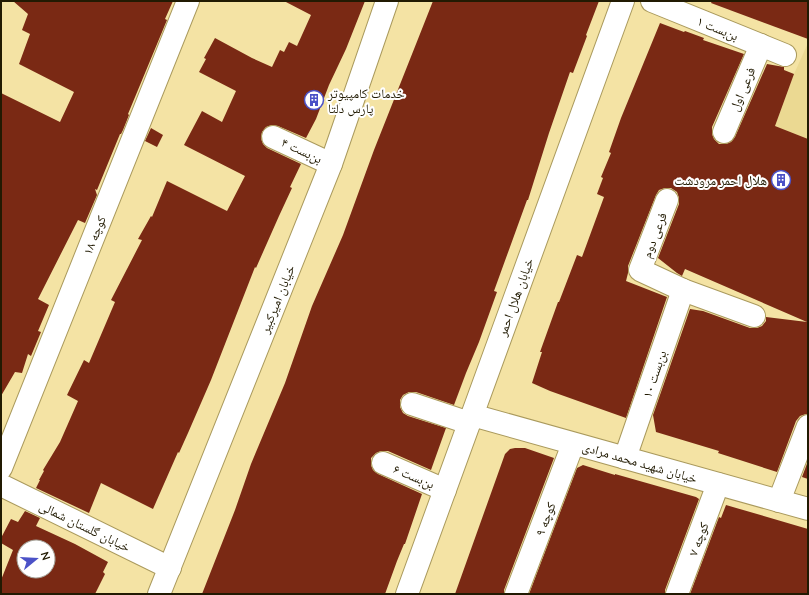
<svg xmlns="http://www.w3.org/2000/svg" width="809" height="595" font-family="'Nunito Sans','Noto Naskh Arabic',sans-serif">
<rect width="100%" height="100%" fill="#f4e3a4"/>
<path fill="#ebd992" d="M808 43V139L775 126 794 74Z"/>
<g fill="#7a2914" fill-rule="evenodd">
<path d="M13 1H173L165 19 167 20 128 114 129 115 123 130 121 134H120L97 190 95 189 97 195 85 223 78 220 38 299 49 305 38 331 41 332 31 356 28 354 22 373 15 372 1 396V93L60 122 74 92 19 64 30 34 22 30 28 14Z"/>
<path d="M284 1H365L346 49 329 85 316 119 306 138 278 126 272 125 266 127 262 132 261 138 263 144 267 148 301 164 290 187 292 188 279 216 256 268 255 267 211 380 188 433 179 453 178 452 153 509 101 483 89 513 36 488 40 480H39L44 471 43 470 60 442 78 401 67 395 84 360 89 363 115 302 111 300 142 240 138 239 151 216 152 217 167 181 227 211 245 176 184 145 202 111 222 122 236 91 199 72 206 59 204 58 215 38 252 58 272 67 280 50 284 52 289 42 297 46 311 15Z"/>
<path d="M433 1H599L586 35 587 36 573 73 570 72 549 133 528 200H527L494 291 497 292 479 342 466 373 454 405 416 392H409L403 395 400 400V407L403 413 408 416 446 428 431 470 388 451H381L376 453 371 458V465L373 470 378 474 422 494 405 544H404L397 561 385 594H202L235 510 251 464 285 383 312 306 343 235 374 150 418 39Z"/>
<path d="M712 1H808V39L711 3Z"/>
<path d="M660 23 684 32 685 31 704 38 703 40 744 54 712 127V134L714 139 719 144H726L731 142 735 137 767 64 784 67V70L794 74 775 126 808 139V414H806L800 416 796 421 777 472 718 453 719 451 656 432 653 415 690 309 703 311 750 328H757L762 326 766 321V317L807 322 685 269 682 276 677 273 658 258 679 204V198L677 192 671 188H665L659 190 656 195 628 266V273L626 281 667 297 626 418 550 391 532 383 542 352H540L558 302H559L577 255 582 257 604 197 597 194 603 178 601 177 611 153 609 152 621 118Z"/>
<path d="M151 128 163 135 157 147 145 141Z"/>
<path d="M515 448H525L554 458 504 590V594H455L505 454 510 449Z"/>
<path d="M808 461V479L802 477Z"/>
<path d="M583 465 615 475V474L696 497 699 499 665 590V594H529L577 468Z"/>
<path d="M726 505 808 529V594H690L719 517 721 518Z"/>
<path d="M25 511 40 518 36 526 75 544 108 562 103 572 105 574 95 594H1V580L13 550 1 543V538L11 519 18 522ZM24 547H48V571H24Z"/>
</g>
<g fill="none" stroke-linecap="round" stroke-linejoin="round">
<g stroke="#aa9a5d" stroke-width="24">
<g id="street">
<path d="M652 1 785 55"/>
<path d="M724 132 761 45"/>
<path d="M273 137 331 164"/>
<path d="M667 200 640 270 683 290 754 316"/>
<path d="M412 404 469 423"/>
<path d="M472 415 808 509"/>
<path d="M625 458 683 290"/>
<path d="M383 463 445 490"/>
<path d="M1 468 188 1"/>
<path d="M1 485 170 568"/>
<path d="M779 501 808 426"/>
<path d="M516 594 573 444"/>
<path d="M677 594 718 484"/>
</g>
</g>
<g stroke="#aa9a5d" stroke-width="24">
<g id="secondary">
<path d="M159 594 331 164 387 1"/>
<path d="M407 594 623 1"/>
</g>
</g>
<use href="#street" stroke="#fff" stroke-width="22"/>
<use href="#secondary" stroke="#fff" stroke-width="22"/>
</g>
<defs>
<g id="building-ring" transform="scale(1)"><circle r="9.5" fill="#fff" stroke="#4b51c7" stroke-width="1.5"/><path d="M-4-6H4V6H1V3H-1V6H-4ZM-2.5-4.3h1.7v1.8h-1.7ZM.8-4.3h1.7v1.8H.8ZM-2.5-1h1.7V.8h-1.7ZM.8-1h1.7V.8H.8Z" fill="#4b51c7"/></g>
</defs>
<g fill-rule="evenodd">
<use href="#building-ring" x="314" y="100"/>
<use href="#building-ring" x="781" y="180"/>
</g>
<g text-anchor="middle" stroke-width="4" stroke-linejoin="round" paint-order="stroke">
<g font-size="13" fill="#211a02" stroke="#fff">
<text transform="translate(718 28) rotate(22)" y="5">بن‌بست ۱</text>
<text transform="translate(742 89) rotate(-67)" y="5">فرعی اول</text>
<text transform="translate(302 150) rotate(25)" y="5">بن‌بست ۴</text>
<text transform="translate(94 235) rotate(-68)" y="5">کوچه ۱۸</text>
<text transform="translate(654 235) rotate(-69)" y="5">فرعی دوم</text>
<text transform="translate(515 297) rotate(-70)" y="5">خیابان هلال احمر</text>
<text transform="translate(277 299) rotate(-68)" y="5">خیابان امیرکبیر</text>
<text transform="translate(654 374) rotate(-71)" y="5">بن‌بست ۱۰</text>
<text transform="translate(640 462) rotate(16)" y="5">خیابان شهید محمد مرادی</text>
<text transform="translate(414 476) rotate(23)" y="5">بن‌بست ۶</text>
<text transform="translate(545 519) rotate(-69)" y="5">کوچه ۹</text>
<text transform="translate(85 526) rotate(26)" y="5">خیابان گلستان شمالی</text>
<text transform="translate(698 539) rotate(-69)" y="5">کوچه ۷</text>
</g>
<g font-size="13" fill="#211a02" stroke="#fff" text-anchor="start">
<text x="328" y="98">خدمات کامپیوتر<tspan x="328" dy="15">پارس دلتا</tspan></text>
<text x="767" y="185" text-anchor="end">هلال احمر مرودشت</text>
</g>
</g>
<rect width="809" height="595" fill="none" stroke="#211a02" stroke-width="4"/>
<g transform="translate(36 559) rotate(72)"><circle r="19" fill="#ffffff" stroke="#a6a39a"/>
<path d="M0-3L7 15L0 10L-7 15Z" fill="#4b51c7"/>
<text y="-6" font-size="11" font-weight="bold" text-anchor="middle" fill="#211a02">N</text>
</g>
</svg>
